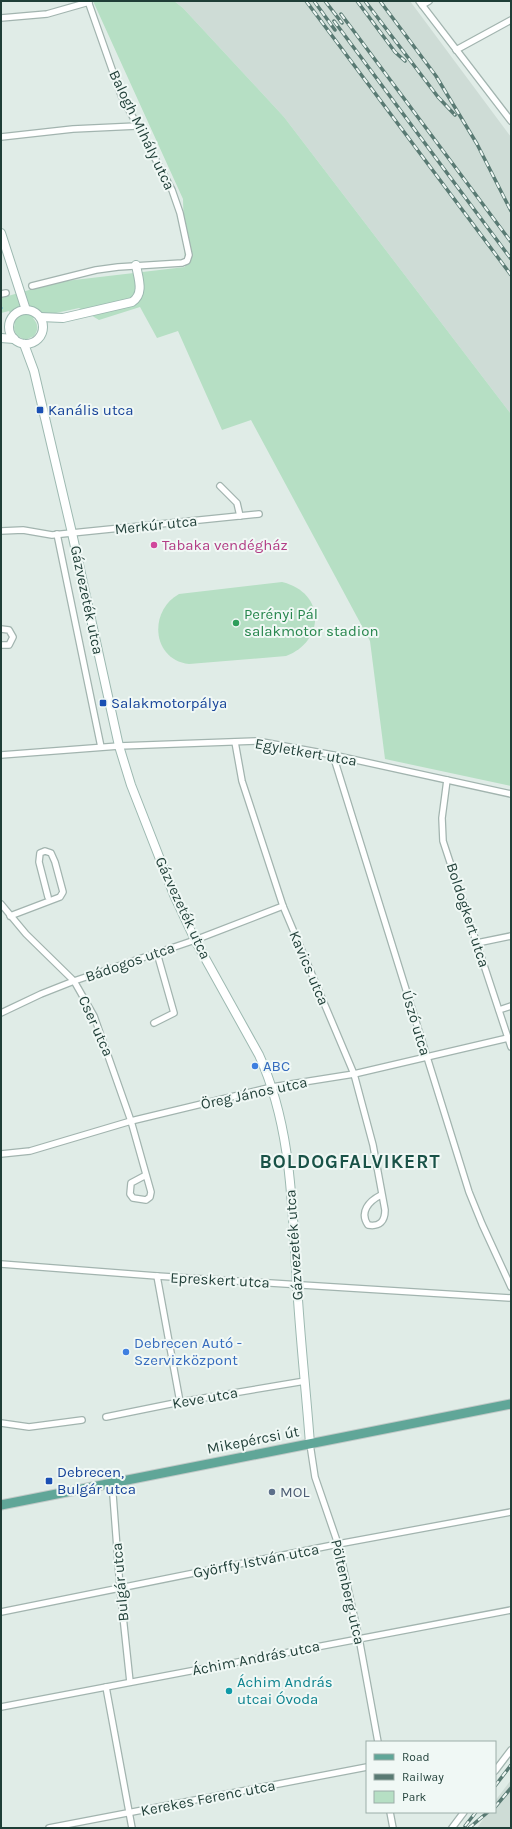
<svg xmlns="http://www.w3.org/2000/svg" width="512" height="1829" font-family="Karla,sans-serif">
<rect width="100%" height="100%" fill="#e0ece7"/>
<g fill="#cedcd6">
<path d="M174 1H410L511 137V414L284 117 183 8Z"/>
<path d="M511 1780V1828H477L488 1812H495V1801Z"/>
</g>
<g fill="#b6dfc4">
<path d="M93 1H174L183 8 284 117 511 414V786L385 759 370 641 251 420 222 430 178 331 157 338 140 307 99 320 79 308 33 318C38 324 39 329 34 336L25 340 16 335 14 328 15 321 13 322 9 311 1 313V298L57 282 185 267 183 199Z"/>
<path d="M282 582C325 592 326 641 286 656L189 664C152 660 148 611 179 594Z"/>
</g>
<g fill="none" stroke-linecap="round" stroke-linejoin="round">
<path stroke="#82c4d6" stroke-width="2" d="M1 308H2"/>
<g stroke="#a2b4af" stroke-width="8">
<g id="street">
<path d="M419 1 511 121"/>
<path d="M422 5 429 1"/>
<path d="M1 18 47 14 89 2"/>
<path d="M456 50 511 20"/>
<path d="M1 137 73 129 137 126"/>
<path d="M32 286 96 270 118 267 182 263 187 261 189 255 180 213 172 190 121 95 88 1"/>
<path d="M1 294 6 293"/>
<path d="M220 486 237 503 240 516"/>
<path d="M1 531 23 530 52 535 259 514"/>
<path d="M57 534 101 747"/>
<path d="M1 629 9 630 13 637 9 645H1"/>
<path d="M235 742 242 781 283 906 354 1074 373 1145 385 1210C385 1221 380 1227 368 1225 359 1212 369 1201 381 1195"/>
<path d="M1 755 119 746 257 741 333 755 511 794"/>
<path d="M333 755 469 1192 482 1224 511 1287"/>
<path d="M447 780 442 818 443 841 511 1047"/>
<path d="M1 904 26 934 74 981 94 1016 131 1121 151 1192 150 1197 146 1200 133 1198 130 1194 131 1183 146 1175"/>
<path d="M10 916 60 897 63 892 55 862 51 853 45 851 40 853 39 862 48 897"/>
<path d="M477 943 511 936"/>
<path d="M499 1010 511 1006"/>
<path d="M1 1013 41 994 74 981 195 940 283 906"/>
<path d="M154 1023 174 1013 157 953"/>
<path d="M1 1154 30 1151 131 1121 272 1087 354 1074 508 1038"/>
<path d="M1 1264 157 1276 511 1298"/>
<path d="M157 1276 180 1402"/>
<path d="M106 1417 180 1402 305 1381"/>
<path d="M1 1423 29 1427 82 1420"/>
<path d="M310 1444 315 1477 338 1544 359 1638 378 1742"/>
<path d="M112 1482 120 1588 130 1682"/>
<path d="M1 1612 338 1544 511 1512"/>
<path d="M106 1687 132 1828"/>
<path d="M1 1707 511 1610"/>
<path d="M495 1771 511 1750"/>
<path d="M390 1812 393 1828"/>
<path d="M49 1828 367 1767"/>
<path d="M452 1828 464 1812"/>
</g>
</g>
<g stroke="#9db9b1" stroke-width="10">
<g id="secondary">
<path d="M1 233 26 310"/>
<circle cx="26" cy="327" r="17"/>
<path d="M40 317 63 318 132 302C145 294 138 277 136 265"/>
<path d="M1 338 14 339"/>
<path d="M24 344 34 371 72 533 119 746 131 785 174 895 195 940 259 1055C292 1127 292 1207 297 1284 300 1337 306 1390 310 1444"/>
</g>
</g>
<g stroke="#c0c9c7" stroke-width="11">
<path id="primary" d="M1 1505 511 1404"/>
</g>
<use href="#street" stroke="#fff" stroke-width="5.5"/>
<use href="#secondary" stroke="#fff" stroke-width="8"/>
<use href="#primary" stroke="#60a698" stroke-width="9"/>
<g stroke="#597a73" stroke-width="3.5">
<g id="rail">
<path d="M306 1 511 275"/>
<path d="M314 1 335 30"/>
<path d="M325 1 342 23"/>
<path d="M357 1 395 52 405 61"/>
<path d="M365 1 438 97 455 115"/>
<path d="M380 1 436 76 477 144 511 211"/>
<path d="M341 14 511 242"/>
<path d="M334 21 511 259"/>
<path d="M495 1786 511 1765"/>
<path d="M495 1807 511 1788"/>
<path d="M465 1826 476 1812"/>
<path d="M469 1828 488 1812"/>
</g>
</g>
<use href="#rail" stroke="#f0f8f5" stroke-width="2" stroke-dasharray="6" stroke-linecap="butt"/>
</g>
<g fill="#1a4fb4" stroke="#f0f8f5" stroke-width="1.5">
<rect x="36" y="406" width="8" height="8" rx="2"/>
<rect x="99" y="699" width="8" height="8" rx="2"/>
<rect x="45" y="1477" width="8" height="8" rx="2"/>
</g>
<circle fill="#d1479c" stroke="#f0f8f5" stroke-width="1.5" cx="154" cy="545" r="4"/>
<circle fill="#2e9e5b" stroke="#f0f8f5" stroke-width="1.5" cx="236" cy="623" r="4"/>
<g fill="#3f7fe0" stroke="#f0f8f5" stroke-width="1.5">
<circle cx="255" cy="1066" r="4"/>
<circle cx="126" cy="1352" r="4"/>
</g>
<circle fill="#5c6f8a" stroke="#f0f8f5" stroke-width="1.5" cx="272" cy="1492" r="4"/>
<circle fill="#0f9aa8" stroke="#f0f8f5" stroke-width="1.5" cx="229" cy="1691" r="4"/>
<g text-anchor="middle" stroke-width="4" stroke-linejoin="round" paint-order="stroke">
<g font-size="15" fill="#1f3e37" stroke="#f0f8f5">
<text transform="translate(142 130) rotate(64)" y="5">Balogh Mihály utca</text>
<text transform="translate(156 525) rotate(-6)" y="5">Merkúr utca</text>
<text transform="translate(87 600) rotate(78)" y="5">Gázvezeték utca</text>
<text transform="translate(306 752) rotate(10)" y="5">Egyletkert utca</text>
<text transform="translate(183 908) rotate(65)" y="5">Gázvezeték utca</text>
<text transform="translate(468 915) rotate(72)" y="5">Boldogkert utca</text>
<text transform="translate(130 962) rotate(-19)" y="5">Bádogos utca</text>
<text transform="translate(309 968) rotate(67)" y="5">Kavics utca</text>
<text transform="translate(416 1023) rotate(73)" y="5">Úszó utca</text>
<text transform="translate(96 1026) rotate(66)" y="5">Cser utca</text>
<text transform="translate(254 1093) rotate(-12)" y="5">Öreg János utca</text>
<text transform="translate(294 1245) rotate(-94)" y="5">Gázvezeték utca</text>
<text transform="translate(220 1280) rotate(3)" y="5">Epreskert utca</text>
<text transform="translate(205 1398) rotate(-10)" y="5">Keve utca</text>
<text transform="translate(253 1440) rotate(-11)" y="5">Mikepércsi út</text>
<text transform="translate(256 1561) rotate(-11)" y="5">Györffy István utca</text>
<text transform="translate(120 1582) rotate(-95)" y="5">Bulgár utca</text>
<text transform="translate(348 1592) rotate(77)" y="5">Pöltenberg utca</text>
<text transform="translate(256 1658) rotate(-11)" y="5">Áchim András utca</text>
<text transform="translate(208 1798) rotate(-11)" y="5">Kerekes Ferenc utca</text>
</g>
<g font-size="15" fill="#164399" stroke="#f0f8f5" text-anchor="start">
<text x="48" y="415">Kanális utca</text>
<text x="111" y="708">Salakmotorpálya</text>
<text x="57" y="1477">Debrecen,<tspan x="57" dy="17">Bulgár utca</tspan></text>
</g>
<g font-size="15" fill="#b23c85" stroke="#f0f8f5" text-anchor="start">
<text x="162" y="550">Tabaka vendégház</text>
</g>
<g font-size="15" fill="#27864d" stroke="#f0f8f5" text-anchor="start">
<text x="244" y="619">Perényi Pál<tspan x="244" dy="17">salakmotor stadion</tspan></text>
</g>
<g font-size="15" fill="#366cbe" stroke="#f0f8f5" text-anchor="start">
<text x="263" y="1071">ABC</text>
<text x="134" y="1348">Debrecen Autó -<tspan x="134" dy="17">Szervizközpont</tspan></text>
</g>
<g font-size="15" fill="#4e5e75" stroke="#f0f8f5" text-anchor="start">
<text x="280" y="1497">MOL</text>
</g>
<g font-size="15" fill="#0d838f" stroke="#f0f8f5" text-anchor="start">
<text x="237" y="1687">Áchim András<tspan x="237" dy="17">utcai Óvoda</tspan></text>
</g>
<g font-size="19" font-weight="bold" letter-spacing="1" fill="#195247" stroke="#f0f8f5">
<text x="350" y="1168">BOLDOGFALVIKERT</text>
</g>
</g>
<rect width="512" height="1829" fill="none" stroke="#1f3e37" stroke-width="4"/>
<rect x="366" y="1741" width="130" height="72" fill="#f0f8f5" stroke="#9caea9"/>
<rect x="374" y="1754" width="20" height="6" fill="#60a698" stroke="#9caea9"/>
<text x="402" y="1761" font-size="12" fill="#1f3e37">Road</text>
<rect x="374" y="1774" width="20" height="6" fill="#597a73" stroke="#9caea9"/>
<text x="402" y="1781" font-size="12" fill="#1f3e37">Railway</text>
<rect x="374" y="1791" width="20" height="12" fill="#b6dfc4" stroke="#9caea9"/>
<text x="402" y="1801" font-size="12" fill="#1f3e37">Park</text>
</svg>
